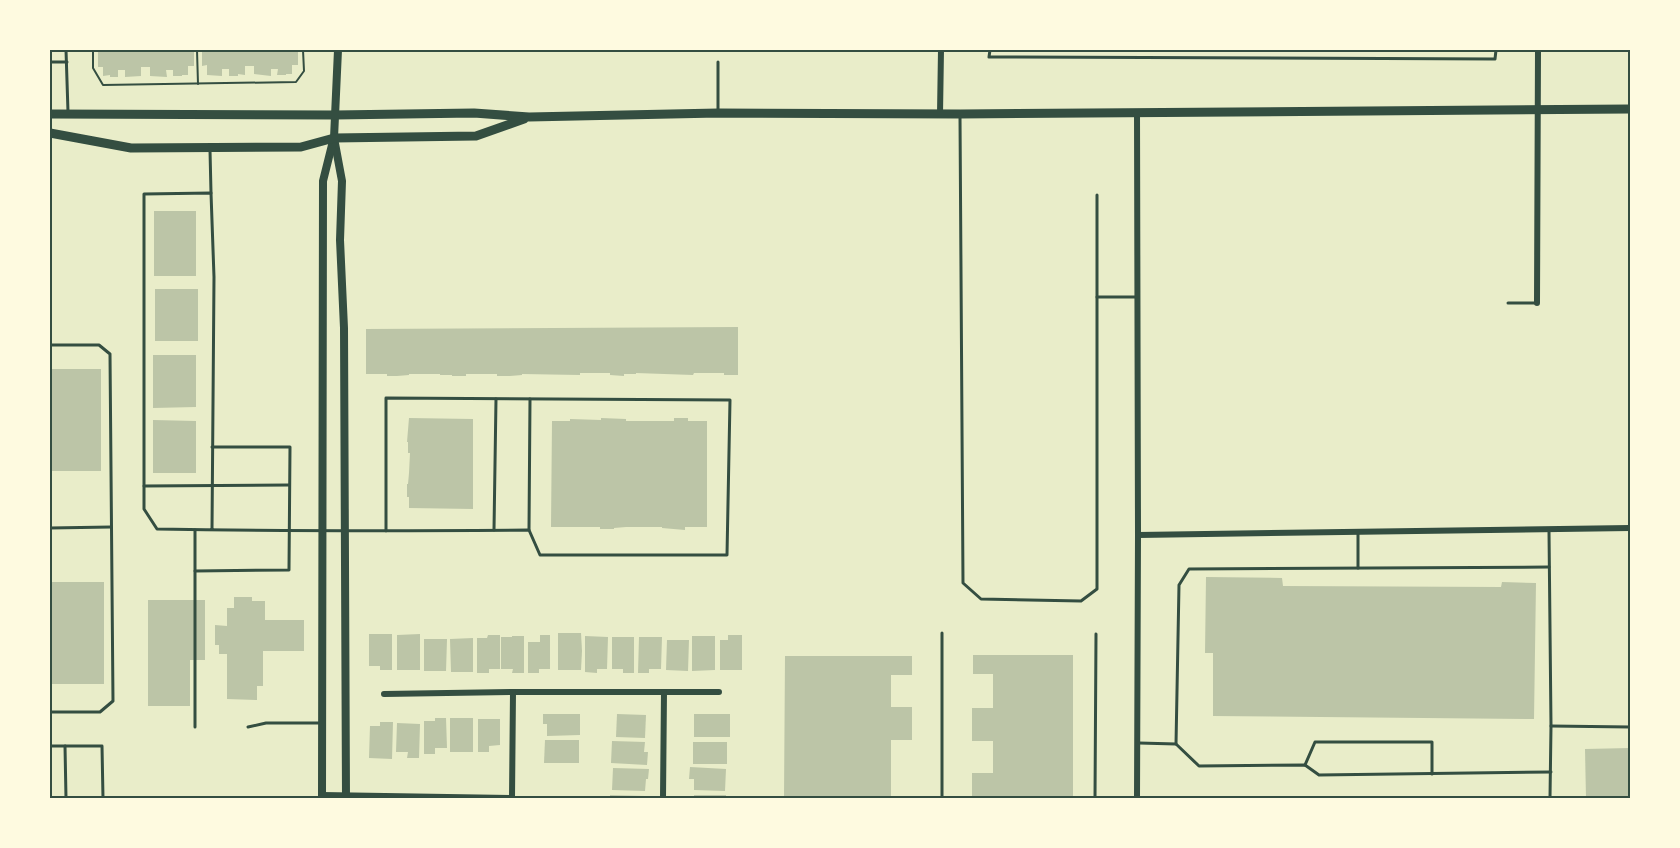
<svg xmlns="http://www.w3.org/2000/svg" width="1680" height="848" font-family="'Golos Text',sans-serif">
<rect width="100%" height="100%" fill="#e9edc9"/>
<g fill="#bcc5a7">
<path d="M98 50H194V66H188V75H182V76H173V70H166L167 77 150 76V67H141V76L125 77V70H118V77H110V75L103 76V67H98Z"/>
<path d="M202 50H298V65H292V74H286V75H277L278 69H271V76L254 74V66H245V75L238 74V76H229V69H222V76L207 75V65L202 66Z"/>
<rect x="154" y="211" width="42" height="65"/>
<rect x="155" y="289" width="43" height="52"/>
<path d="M738 327V375H724V373H694L693 375 636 373V374H624V376L610 375V373H580V375L522 374V375L510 376H497V374H466V376H452V375H440V374H409V375L397 376H387V374H366V329Z"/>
<path d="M153 355H196V407L153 408Z"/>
<rect x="50" y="369" width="51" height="102"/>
<path d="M409 418 473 419V509L409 508V497H407V484H408L409 473 410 453H408V442H407Z"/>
<path d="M601 418 626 419V421H674V418H688V421H707V527H685V530L662 528V527H626L614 528V529H600V527H551L552 421H570V419L601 420Z"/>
<path d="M153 420 196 421V473H153Z"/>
<path d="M1206 577 1282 578 1283 586 1501 587 1502 582 1536 583 1534 719 1213 716V653H1205Z"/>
<rect x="50" y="582" width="54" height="102"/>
<path d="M234 597H252V601H265V620H304V651H263V686H257V700L227 699V654H219V645H215V625L227 626V608H234Z"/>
<path d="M148 600H205V660H190V706H148Z"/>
<path d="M558 633H581L582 651 581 670H558Z"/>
<path d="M369 634H392V670H380V666H369Z"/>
<path d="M420 634V670H397V635Z"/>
<path d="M488 635H500V669H489V673H477V638H487Z"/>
<path d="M540 635H550V669H539V673H528V642H540Z"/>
<path d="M728 635H742V670H720V640H728Z"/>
<path d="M512 636H524V673H512L513 669H501V637H512Z"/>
<path d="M585 636 608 637 607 669H597V673L585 672Z"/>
<path d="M692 636H715V670L692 671Z"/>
<path d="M612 637H634V673H623V669H612Z"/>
<path d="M639 637H662L661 669H649V673H638Z"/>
<path d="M473 638V672H451L450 639Z"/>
<path d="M424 639H447L446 671H424Z"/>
<path d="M667 640H689L688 671 666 670Z"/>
<path d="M973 655H1073V798H972V773H993V741H972V708H993V674H973Z"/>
<path d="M785 656H912V675H891V707H912V740H891V798H784Z"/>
<path d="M543 714H580V735L547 736V724H543Z"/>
<path d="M617 714 646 715 645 738 616 737Z"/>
<rect x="694" y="714" width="36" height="23"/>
<path d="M435 718H446L447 748H435V754H424V721H435Z"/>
<rect x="450" y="718" width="23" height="34"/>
<path d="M478 719H500V745L489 746V752H478Z"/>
<path d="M380 722H393L392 759 369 758 370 726H380Z"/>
<path d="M397 723 420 724 419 758H407L408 752H396Z"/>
<path d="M545 740H579V763H544Z"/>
<path d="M612 741 645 742 644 752H648L647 765 611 763Z"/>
<rect x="693" y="742" width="34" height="22"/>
<path d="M1630 748V798H1586L1585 749Z"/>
<path d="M690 767 726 769 725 791 694 790V779H689Z"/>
<path d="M613 768 649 769 648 779H646L645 791 612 790Z"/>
<path d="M610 795 645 796V798H610Z"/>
<rect x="694" y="795" width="32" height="3"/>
</g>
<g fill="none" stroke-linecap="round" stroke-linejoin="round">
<g stroke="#344e41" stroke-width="2">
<path d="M93 50V68L103 85 296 82 304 71 303 50"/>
<path d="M197 50 198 84"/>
</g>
<g stroke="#344e41" stroke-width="3">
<path d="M66 50 68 112"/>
<path d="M990 50 989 57 1495 59 1496 50"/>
<path d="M50 62H67"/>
<path d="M718 62V111"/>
<path d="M960 116 963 583 981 599 1081 601 1097 589V195"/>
<path d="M210 150 211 193"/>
<path d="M1097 297H1138"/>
<path d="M1508 303H1535"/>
<path d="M50 345H99L110 354 113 701 100 712H50"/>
<path d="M144 486 289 485"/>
<path d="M50 528 111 527"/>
<path d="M212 530 214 277 211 193 144 194V509L157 529C281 531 405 531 529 530L540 555H727L730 400 386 398V531"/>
<path d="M494 530 496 399"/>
<path d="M529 530 530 399"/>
<path d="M1549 531 1551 726 1550 798"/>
<path d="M1358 532V568"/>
<path d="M1549 567 1189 569 1179 585 1176 744 1199 766 1305 765 1319 775 1551 772"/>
<path d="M195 571 289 570 290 447H212"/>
<path d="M1551 726 1630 727"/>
<path d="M195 727V530"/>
<path d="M248 727 266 723H321"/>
<path d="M1139 743 1176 744"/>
<path d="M50 746H65L66 798"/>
<path d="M65 746H102L103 798"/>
<path d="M1305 765 1315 742H1432V774"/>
<path d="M942 798V633"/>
<path d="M1095 798 1096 634"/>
</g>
<g stroke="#344e41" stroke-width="6">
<path d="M940 114 941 50"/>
<path d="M1537 303 1538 50"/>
<path d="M1138 535 1630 528"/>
<path d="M384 694 513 692H719"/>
<path d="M322 795 512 798"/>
<path d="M512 798 513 692"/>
<path d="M663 798 664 692"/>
<path d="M1137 798 1138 535 1137 112"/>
</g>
<g stroke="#344e41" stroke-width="8">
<path d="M338 50 334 138 342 181 340 240 344 328 346 798"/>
<path d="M322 798 323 181 333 141"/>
</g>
<g stroke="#344e41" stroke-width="9">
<path d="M50 114 335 115 474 113 529 117 718 113 960 114 1630 109"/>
<path d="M50 133 131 148 301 147 334 138 476 136 524 119"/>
</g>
</g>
<rect width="1680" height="848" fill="none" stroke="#fefae0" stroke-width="102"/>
<rect x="51" y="51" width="1578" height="746" fill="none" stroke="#344e41" stroke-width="2"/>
</svg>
